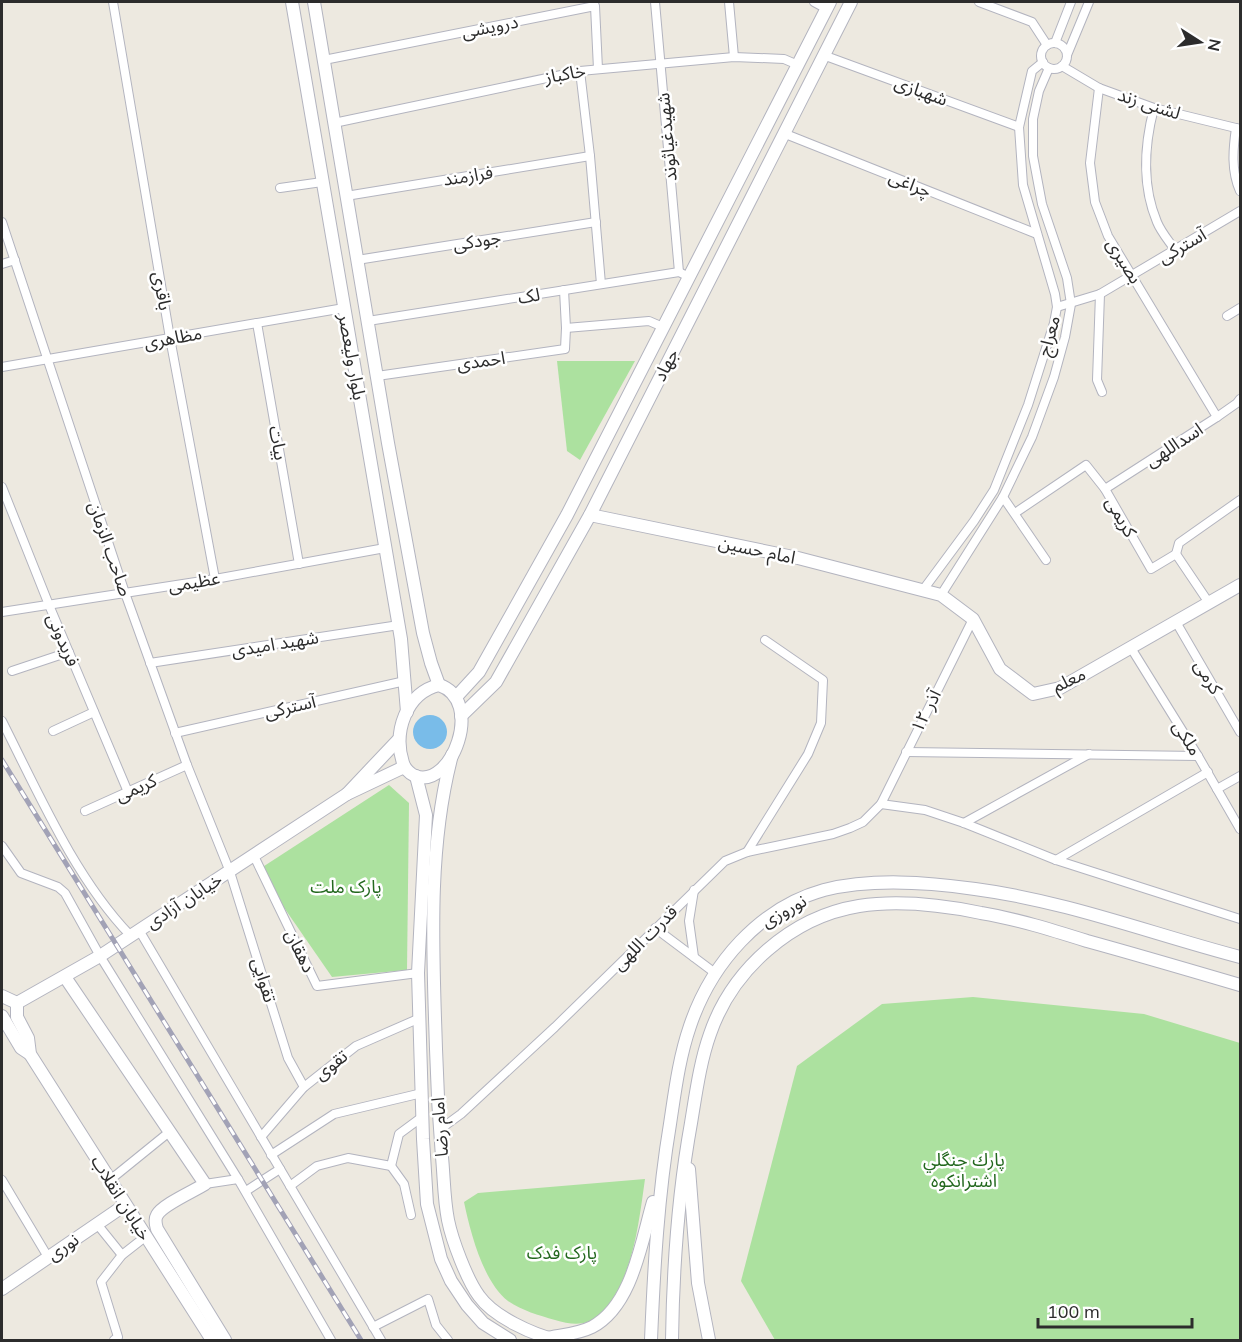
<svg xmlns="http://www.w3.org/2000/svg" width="1242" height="1342" font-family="Mulish,'Noto Sans Arabic',sans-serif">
<rect width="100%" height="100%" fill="#ede9e0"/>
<g fill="#ace19f">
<path d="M557 361H635L580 460 567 451Z"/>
<path d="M389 785 409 803 407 970 332 977 258 870Z"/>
<path d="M973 997 1144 1014 1240 1043V1340H775L741 1281 797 1066 882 1004Z"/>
<path d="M645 1179C639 1221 633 1282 601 1313 588 1327 572 1325 555 1320 538 1315 523 1311 508 1301 483 1282 470 1231 464 1202L478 1193Z"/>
</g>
<circle fill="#79bce9" cx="430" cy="732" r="17"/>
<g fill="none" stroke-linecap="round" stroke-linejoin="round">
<g stroke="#b3b4bf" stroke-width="10">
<g id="street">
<path d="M113 2 170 338 215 579"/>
<path d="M655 2 679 272"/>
<path d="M729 2 734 57"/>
<path d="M814 2 827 9"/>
<path d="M979 2 1032 22 1047 45"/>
<path d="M1055 43 1071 2"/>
<circle cx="1054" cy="56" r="13"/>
<path d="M823 55 1019 127"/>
<path d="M1067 55 1089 2"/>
<path d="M324 60 595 6 598 69"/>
<path d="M1062 66 1099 88 1154 108 1240 129"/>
<path d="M580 71 590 156 601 284"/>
<path d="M1099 88 1090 163 1095 202 1108 236 1217 417"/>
<path d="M1154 108C1144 146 1142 186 1157 222 1161 232 1169 241 1175 250"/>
<path d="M334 123 580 71 734 57 784 59 798 65"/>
<path d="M1236 128C1233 149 1231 171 1240 191"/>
<path d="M783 133 1037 234"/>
<path d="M280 188 322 182"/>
<path d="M346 196 590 156"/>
<path d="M2 222 125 593 187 765 230 872 288 1058 304 1087"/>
<path d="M357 260 596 222"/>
<path d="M2 264 15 260"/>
<path d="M1100 294 1097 380 1102 392"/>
<path d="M1057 307 1100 294 1240 211"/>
<path d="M1227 316 1240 308"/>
<path d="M368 321 679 272 689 277"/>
<path d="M257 323 299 564"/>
<path d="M566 328 649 321 663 327"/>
<path d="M2 367 344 308"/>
<path d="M377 376 565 349 566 328 564 290"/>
<path d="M2 487 49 605 128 792"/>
<path d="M1105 489 1217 417 1237 403 1240 399"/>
<path d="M1003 497 1046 560"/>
<path d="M1015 513 1086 465 1105 489 1151 569 1176 554 1209 603"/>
<path d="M1176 554 1179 543 1240 500"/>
<path d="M923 590 974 521 994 490 1028 405 1054 323 1057 307 1055 294 1023 185 1019 127 1032 71 1043 62"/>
<path d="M941 595 1003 497 1032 437 1054 377 1065 337 1071 304 1067 278 1042 204 1033 156V119L1039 91 1049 68"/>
<path d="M2 612 215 579 385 548"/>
<path d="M1176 622 1240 732"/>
<path d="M1131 648 1198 756 1240 829"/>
<path d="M150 663 399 625"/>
<path d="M12 671 69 652"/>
<path d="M2 721C38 792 75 878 130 935"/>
<path d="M53 731 94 712"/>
<path d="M175 733 405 681"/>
<path d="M906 752 1198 756"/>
<path d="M1217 789 1240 776"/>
<path d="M881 804 925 810 964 823 1056 860 1240 919"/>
<path d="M85 811 187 765"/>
<path d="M964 823 1089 754"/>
<path d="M2 846 21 873 58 887 65 893 100 956 238 1179"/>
<path d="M747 852 808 754 821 723 823 680 765 640"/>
<path d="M254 856 317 986 418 973"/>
<path d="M1056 860 1208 772"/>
<path d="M694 890 689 921 694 957"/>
<path d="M655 928 715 973"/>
<path d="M139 930 381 1340"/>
<path d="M439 1130 461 1114 555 1027 725 861 747 852 833 834 850 828 863 822 881 804 973 619"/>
<path d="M261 1137 304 1087 356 1046 420 1018"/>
<path d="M271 1155 334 1114 422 1093"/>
<path d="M391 1166 404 1184 411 1215"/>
<path d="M2 1180 48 1257"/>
<path d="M110 1180 168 1133"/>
<path d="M205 1184 238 1179 331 1340"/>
<path d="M290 1186 317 1166 348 1158 391 1166 399 1134 422 1117"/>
<path d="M246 1191 280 1169"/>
<path d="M97 1224 122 1255"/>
<path d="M373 1327 428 1299 436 1325 448 1340"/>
<path d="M114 1340 118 1337 101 1282 122 1255 145 1237"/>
</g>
</g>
<g stroke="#b3b4bf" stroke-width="14">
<g id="secondary">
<path d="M292 2 401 639 407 712"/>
<path d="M314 2 388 443 423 633 431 663 439 685"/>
<path d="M590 515 798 558 941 595 973 619 1000 669 1033 694 1060 688 1240 585"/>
<path d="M439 685C485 700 452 790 415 776 409 773 405 769 403 763 393 732 406 693 439 685Z"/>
<path d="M457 696 479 672 567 515 830 2"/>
<path d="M461 716 496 682 590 515 851 2"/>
<path d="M399 739 347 794 404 767"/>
<path d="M452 755C427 849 433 952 436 1049 437 1085 439 1121 442 1157 444 1178 444 1200 448 1220 452 1240 467 1280 479 1296 494 1317 532 1334 556 1340"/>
<path d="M416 776 426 815 418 973 423 1139 427 1204 441 1259 451 1281 467 1305 483 1323 510 1340"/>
<path d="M65 977 205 1184C194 1191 162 1205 157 1215 154 1220 156 1225 157 1229L225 1340"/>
<path d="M2 996 17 1003"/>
<path d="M17 1003V1017L28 1038 30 1054 212 1340"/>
<path d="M17 1003 100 956 347 794"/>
<path d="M2 1016 21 1048 30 1054"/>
<path d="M689 1169 698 1283 709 1340"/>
<path d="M2 1289 125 1205"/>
<path d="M547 1338C562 1335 578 1334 592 1327 632 1306 641 1243 653 1202"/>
<path d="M651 1340C654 1267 658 1196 670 1124 675 1091 679 1058 690 1026 711 964 759 908 824 890 872 878 926 882 975 889 1066 901 1152 934 1240 957"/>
<path d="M672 1340C673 1267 678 1195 691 1123 696 1093 700 1062 710 1034 732 970 791 917 859 906 898 900 942 905 981 913 1017 919 1052 930 1087 941 1138 955 1189 970 1240 985"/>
</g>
</g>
<use href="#street" stroke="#fff" stroke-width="8"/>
<use href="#secondary" stroke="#fff" stroke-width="12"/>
<g stroke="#a2a2b6" stroke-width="5">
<path id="rail" d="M2 760 361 1340"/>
</g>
<use href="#rail" stroke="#fff" stroke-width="3" stroke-dasharray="9" stroke-linecap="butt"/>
</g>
<g text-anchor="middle" stroke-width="5" stroke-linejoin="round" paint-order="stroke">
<g font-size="18" fill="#2c2c2c" stroke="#fff">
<text transform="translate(490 27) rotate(-11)" y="6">درویشی</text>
<text transform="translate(565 74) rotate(-10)" y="6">خاکباز</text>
<text transform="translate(921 91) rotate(20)" y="6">شهبازی</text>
<text transform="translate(1149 104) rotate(18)" y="6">لشنی زند</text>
<text transform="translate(667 137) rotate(-95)" y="6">شهید‌غیاثوند</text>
<text transform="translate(468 176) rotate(-9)" y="6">فرازمند</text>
<text transform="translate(910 184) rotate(22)" y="6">چراغی</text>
<text transform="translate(477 241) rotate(-9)" y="6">جودکی</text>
<text transform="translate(1182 246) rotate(-30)" y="6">آسترکی</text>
<text transform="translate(1124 261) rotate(58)" y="6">بصیری</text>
<text transform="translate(162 291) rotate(80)" y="6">باقری</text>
<text transform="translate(529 296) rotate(-9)" y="6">لک</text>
<text transform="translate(1049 336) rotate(-75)" y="6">معراج</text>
<text transform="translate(173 338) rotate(-10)" y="6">مظاهری</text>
<text transform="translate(352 357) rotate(80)" y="6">بلوار ولیعصر</text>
<text transform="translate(481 361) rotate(-8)" y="6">احمدی</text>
<text transform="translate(666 365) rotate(-63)" y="6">جهاد</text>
<text transform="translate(278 443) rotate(80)" y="6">بیات</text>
<text transform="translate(1174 445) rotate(-33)" y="6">اسداللهی</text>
<text transform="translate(1121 517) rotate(60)" y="6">کریمی</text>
<text transform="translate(110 549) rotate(71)" y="6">صاحب الزمان</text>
<text transform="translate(757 550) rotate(12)" y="6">امام حسین</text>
<text transform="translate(194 582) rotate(-9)" y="6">عظیمی</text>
<text transform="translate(63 640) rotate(67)" y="6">فریدونی</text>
<text transform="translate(275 644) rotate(-9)" y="6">شهید امیدی</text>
<text transform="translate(1208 677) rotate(59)" y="6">کرمی</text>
<text transform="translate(1069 680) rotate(-25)" y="6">معلم</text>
<text transform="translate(290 707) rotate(-13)" y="6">آسترکی</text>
<text transform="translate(926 711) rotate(-63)" y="6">۱۲ آذر</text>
<text transform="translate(1187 738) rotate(58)" y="6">ملکی</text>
<text transform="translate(136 788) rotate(-24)" y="6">کریمی</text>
<text transform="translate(184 901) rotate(-33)" y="6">خیابان آزادی</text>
<text transform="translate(784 911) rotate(-29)" y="6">نوروزی</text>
<text transform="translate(645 938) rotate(-45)" y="6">قدرت اللهی</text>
<text transform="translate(300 951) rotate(64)" y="6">دهقان</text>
<text transform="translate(264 980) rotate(73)" y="6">تقوایی</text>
<text transform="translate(331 1065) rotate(-38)" y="6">تقوی</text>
<text transform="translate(440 1127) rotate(-94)" y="6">امام رضا</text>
<text transform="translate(121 1198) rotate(58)" y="6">خیابان انقلاب</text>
<text transform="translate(63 1247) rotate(-34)" y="6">نوری</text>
</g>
<g font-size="18" fill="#23681e" stroke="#fff">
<text x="346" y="893">پارک ملت</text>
<text x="964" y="1166">پارك جنگلي<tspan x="964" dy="21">اشترانكوه</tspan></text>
<text x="562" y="1259">پارک فدک</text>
</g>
</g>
<rect width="1242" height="1342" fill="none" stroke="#2c2c2c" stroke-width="6"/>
<g transform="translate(1200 42) rotate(102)" stroke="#ffffff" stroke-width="4.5" paint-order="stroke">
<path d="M0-4.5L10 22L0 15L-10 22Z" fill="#2c2c2c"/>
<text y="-9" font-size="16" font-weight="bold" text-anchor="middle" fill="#2c2c2c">N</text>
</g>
<path d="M1038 1318v9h154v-9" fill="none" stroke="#2c2c2c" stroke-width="3"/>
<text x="1047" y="1318" font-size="18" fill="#2c2c2c" stroke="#ffffff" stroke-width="4.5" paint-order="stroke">100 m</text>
</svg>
